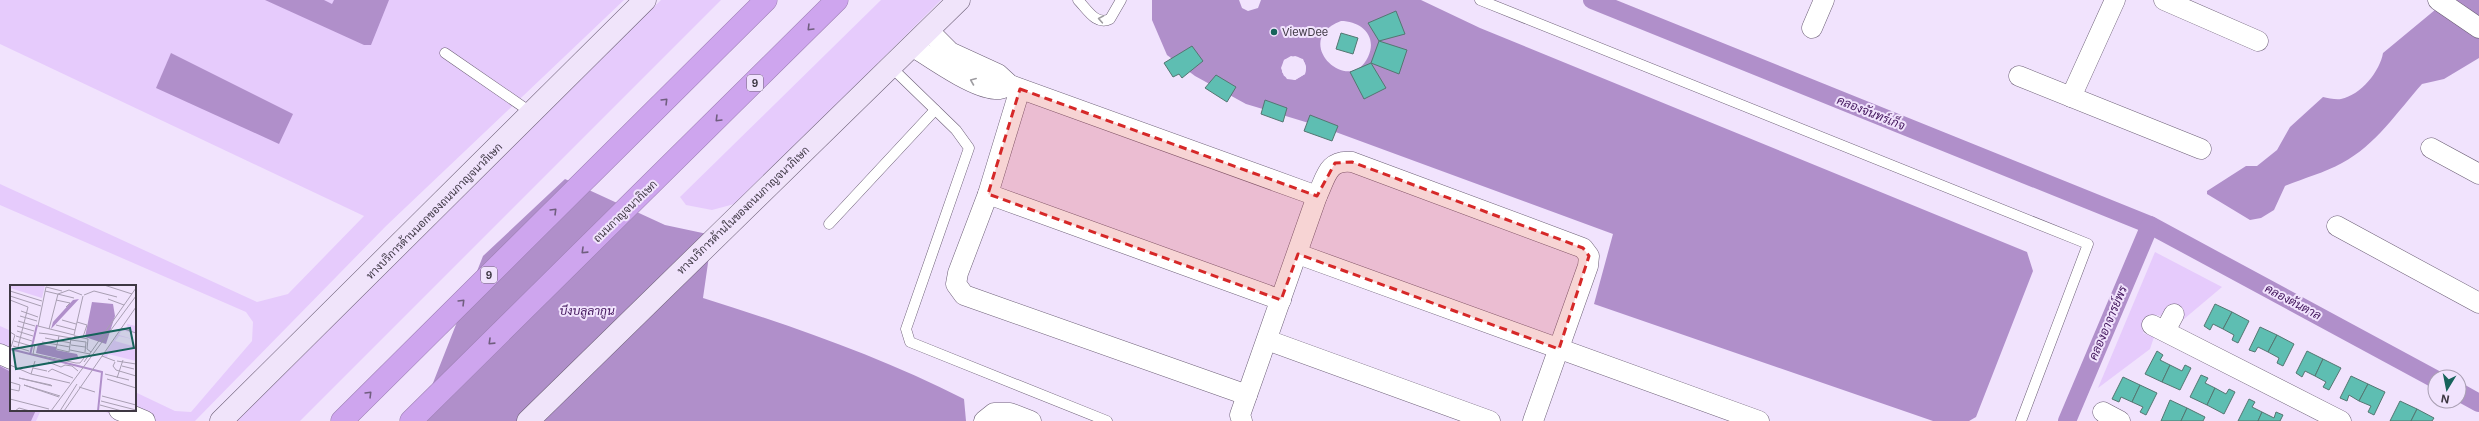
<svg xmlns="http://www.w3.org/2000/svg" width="2479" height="421" font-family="Inter,Sarabun,sans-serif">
<rect width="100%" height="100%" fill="#f1e3fd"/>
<g fill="#e6cbfc">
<path d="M0 0H624L386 226 195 421H124L102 410H135V392L175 411 191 412 252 341 253 322 246 312 0 205V184L257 302 288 294 364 216 0 44Z"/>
<path d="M661 0H721L300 421H236Z"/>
<path d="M881 0H941L738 203 712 210 686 205 680 197Z"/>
<path d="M2155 252 2222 287 2178 324 2166 316 2151 315 2143 333 2154 337 2150 349 2098 388Z"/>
<path d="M0 326 11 331V410H41L36 421H0Z"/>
</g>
<g fill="#b08fca" fill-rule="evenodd">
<path d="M265 0H324L332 4 334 0H389L371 45H364Z"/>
<path d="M1152 0H1239L1242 8 1248 11 1258 8 1261 0H1421L1480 28 2027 252 2033 271 1976 417 1969 421H1933L1594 304 1613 234 1322 127 1246 104 1195 76 1167 55 1152 20ZM1341 21C1361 21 1378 36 1368 57 1349 98 1289 40 1341 21ZM1295 56C1304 58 1308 65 1305 74L1295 80 1287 79 1282 72 1284 60Z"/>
<path d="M2447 0H2479V58L2444 79 2422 84C2397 112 2376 145 2342 163 2324 173 2304 178 2285 186L2274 210 2261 218 2250 220 2207 194V191L2246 166H2257L2277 150 2290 127 2323 97C2328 98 2336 100 2341 99 2361 95 2380 71 2383 53Z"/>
<path d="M171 53 293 114 279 144 156 88Z"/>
<path d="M565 179 665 225 712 235 703 298C792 326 881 357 964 399L966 421H418L483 256Z"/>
<path d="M0 366 11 372V410H36L31 421H0Z"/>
</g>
<path fill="#f1e3fd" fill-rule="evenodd" d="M1291 56 1303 59 1306 67 1305 74 1295 80 1284 76 1281 68 1284 60ZM1291 58 1301 61 1304 67 1303 73 1295 78 1286 75 1283 68 1285 62Z"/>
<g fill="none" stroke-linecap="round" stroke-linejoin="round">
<g stroke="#b08fca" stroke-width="18">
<path d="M1592 0 2150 225 2435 379"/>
<path d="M2459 392 2479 403"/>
<path d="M2067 421 2150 225"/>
</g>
</g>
<g fill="#5ebeb2" stroke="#547671">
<path d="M1396 11 1405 34 1379 41 1368 23Z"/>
<path d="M1341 33 1358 38 1353 54 1336 49Z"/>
<path d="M1379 41 1407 50 1399 74 1371 63Z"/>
<path d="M1192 46 1203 61 1182 78 1179 74 1173 77 1164 63Z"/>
<path d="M1371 63 1386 88 1364 99 1350 72Z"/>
<path d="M1216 75 1236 87 1227 102 1205 88Z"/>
<path d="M1265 100 1287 108 1283 122 1261 114Z"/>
<path d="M1310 115 1338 126 1332 141 1304 131Z"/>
<path d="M2215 304 2232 312 2223 329 2213 324 2210 330 2204 326Z"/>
<path d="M2232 312 2249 321 2238 343 2232 340 2234 335 2223 329Z"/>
<path d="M2260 327 2277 335 2268 352 2258 347 2255 352 2249 350Z"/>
<path d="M2277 335 2294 344 2283 366 2277 363 2279 358 2268 352Z"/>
<path d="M2157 351 2163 355 2160 360 2170 365 2162 382 2145 374Z"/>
<path d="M2307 351 2323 359 2315 376 2305 371 2302 377 2296 373Z"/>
<path d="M2323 359 2341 368 2329 390 2323 387 2326 382 2315 376Z"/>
<path d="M2170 365 2182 371 2185 365 2191 368 2180 390 2162 382Z"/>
<path d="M2201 375 2208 378 2205 383 2215 388 2207 405 2190 397Z"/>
<path d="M2351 376 2368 384 2359 401 2349 395 2347 401 2340 398Z"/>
<path d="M2123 377 2140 385 2132 402 2121 397 2119 402 2112 399Z"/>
<path d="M2368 384 2385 392 2374 415 2368 412 2371 406 2359 401Z"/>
<path d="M2140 385 2157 393 2146 415 2140 412 2143 407 2132 402Z"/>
<path d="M2215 388 2226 394 2229 389 2235 392 2224 414 2207 405Z"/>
<path d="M2249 399 2255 402 2252 407 2262 412 2258 421H2238Z"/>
<path d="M2170 400 2187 408 2181 421H2161Z"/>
<path d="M2400 401 2417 409 2411 421H2390Z"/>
<path d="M2187 408 2205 417 2203 421H2181Z"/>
<path d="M2417 409 2434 418 2432 421H2411Z"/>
<path d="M2262 412 2274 418 2276 412 2283 415 2280 421H2258Z"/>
</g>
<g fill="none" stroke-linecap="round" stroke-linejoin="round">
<g stroke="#6c5f76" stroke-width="11">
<g id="lane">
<path d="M1078 0C1087 9 1096 26 1110 19L1121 0"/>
<path d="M1480 0 2088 244 2021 421"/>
<path d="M445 53 532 113"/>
<path d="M890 66 956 130 969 148 906 329 910 342 1107 421"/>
<path d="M829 224 935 110"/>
</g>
</g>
<g stroke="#6c5f76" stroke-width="21">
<g id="street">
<path d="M2164 0 2258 41"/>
<path d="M2438 0 2479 28"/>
<path d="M1812 28 1824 0"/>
<path d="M928 30 950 52 998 74 1010 85 1317 196"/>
<path d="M912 46C931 58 973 88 995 89 1000 90 1006 87 1010 85"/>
<path d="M2019 76 2201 149"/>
<path d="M1020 89 988 194 958 273 956 284 964 295 1247 395"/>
<path d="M2071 97 2115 0"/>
<path d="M2431 148 2479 174"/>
<path d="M988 194 1281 300"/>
<path d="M2337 226 2479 303"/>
<path d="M1298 254 1759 421"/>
<path d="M2152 325 2341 421"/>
<path d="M2165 331 2174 314"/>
<path d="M1267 340 1490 421"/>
<path d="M0 354 11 359"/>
<path d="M119 410 145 421"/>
<path d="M2103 412 2120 421"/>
<path d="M984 421 994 413H1010L1031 421"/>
<path d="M1242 421 1240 415 1317 196C1326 178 1327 159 1352 162L1583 248 1589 256 1588 266 1533 421"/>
</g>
</g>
<g stroke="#6c5f76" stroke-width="23">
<g id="secondary">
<path d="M221 421 645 0"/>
<path d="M528 421 959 0"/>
</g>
</g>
<g stroke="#9c7fb2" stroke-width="23">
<g id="highway">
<path d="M342 421 766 0"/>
<path d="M411 421 837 0"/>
</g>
</g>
<use href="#lane" stroke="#fff" stroke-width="10"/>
<use href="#street" stroke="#fff" stroke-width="20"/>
<use href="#secondary" stroke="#f0e4fa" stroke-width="22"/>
<use href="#highway" stroke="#cea5ee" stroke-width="22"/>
</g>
<defs><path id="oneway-chevron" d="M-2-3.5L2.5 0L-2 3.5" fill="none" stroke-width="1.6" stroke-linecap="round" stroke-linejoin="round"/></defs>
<g stroke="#9e9ca1">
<use href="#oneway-chevron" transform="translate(1101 19) rotate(-170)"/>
<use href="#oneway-chevron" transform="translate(973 81) rotate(-158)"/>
</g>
<g stroke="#705e7f">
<use href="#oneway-chevron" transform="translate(810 28) rotate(135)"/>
<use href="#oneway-chevron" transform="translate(665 101) rotate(-45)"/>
<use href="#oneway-chevron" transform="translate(718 119) rotate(135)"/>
<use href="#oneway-chevron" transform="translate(554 211) rotate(-45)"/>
<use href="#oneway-chevron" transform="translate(584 251) rotate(136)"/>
<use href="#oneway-chevron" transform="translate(462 302) rotate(-45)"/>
<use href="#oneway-chevron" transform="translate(491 342) rotate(136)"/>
<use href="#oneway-chevron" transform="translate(369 394) rotate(-45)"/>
</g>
<path fill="#d62828" fill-opacity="0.2" stroke="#d62828" stroke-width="3" stroke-dasharray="8 5" stroke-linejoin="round" d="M1020 89 1317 196 1335 163 1352 162 1583 248 1589 256 1559 349 1298 254 1281 300 988 194Z"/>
<circle fill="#17635b" stroke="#f1e3fd" stroke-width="1.5" cx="1274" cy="32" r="4"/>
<g text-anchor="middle" stroke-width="4" stroke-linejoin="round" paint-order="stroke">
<g fill="#f1e3fd" stroke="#746b7b" stroke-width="1">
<rect x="747" y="75" width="16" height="16" rx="3"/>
<rect x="481" y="267" width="16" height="16" rx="3"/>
</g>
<g font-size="10" font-weight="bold" fill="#3e3843">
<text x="755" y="87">9</text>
<text x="489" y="279">9</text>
</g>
<g font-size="11" fill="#3e3843" stroke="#f1e3fd" text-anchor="start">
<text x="1282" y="36">ViewDee</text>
</g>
<g font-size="11" fill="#3e3843" stroke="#f1e3fd">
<text transform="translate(743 210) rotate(-44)" y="4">ทางบริการด้านในของถนนกาญจนาภิเษก</text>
<text transform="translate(434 211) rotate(-45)" y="4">ทางบริการด้านนอกของถนนกาญจนาภิเษก</text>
<text transform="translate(625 211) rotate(-44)" y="4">ถนนกาญจนาภิเษก</text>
</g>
<g font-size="12" font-style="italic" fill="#41145b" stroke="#f1e3fd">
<text transform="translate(1871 113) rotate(22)" y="4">คลองจันทร์เก็จ</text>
<text transform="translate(2293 302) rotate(28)" y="4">คลองต้นตาล</text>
<text x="587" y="315">บึงบลูลากูน</text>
<text transform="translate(2108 323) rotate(-67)" y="4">คลองอาจารย์พร</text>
</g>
</g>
<g transform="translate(10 285)">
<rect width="126" height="126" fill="#f1e3fd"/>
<path d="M0 0H35L32 13 0 3ZM117 39 126 41V49L112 45 109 50 126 55 109 51 105 56 126 62V76L98 69 97 72 93 71 112 43 118 45Z" fill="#e6cbfc"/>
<path d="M69 9V14L41 44 43 37 63 15 69 14ZM82 17 103 19 105 31 96 59 75 52ZM28 59 46 62V65L67 69 69 74 56 75 26 68Z" fill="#b08fca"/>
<path fill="none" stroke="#b08fca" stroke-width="2" d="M0 64 92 87 88 126M20 70 27 40"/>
<path fill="none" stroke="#a99fb3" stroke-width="1" d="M94 0 122 9M0 6 32 16M35 6 64 13M52 6 36 2 28 41 64 50 73 11M74 10 84 6 107 12M0 11 31 21M98 14 114 20M0 15 18 22 8 62M46 15 60 18 56 22M11 26 28 32M10 31 27 36M52 35 66 39M8 36 25 41M67 37 77 40 73 52 64 51 78 54 77 64 81 67M46 40 65 45M7 41 24 46M111 43 126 48M39 44 48 9 59 5 72 10M7 46 23 51M0 47 5 50 1 62M29 48 38 49 61 53 59 67 46 64 49 51M6 51 22 56M35 53 61 58M61 55 76 57 75 67M4 56 21 61M32 57 60 62M25 59 23 69 66 78H70L74 73M61 60 75 62M3 61 19 66M60 65 80 69M92 71 105 76M107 76 126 79M38 77 51 82 55 80 62 81 68 86M74 77 126 3M105 77 103 81 106 85 126 91M0 80 21 89 60 98M112 81 124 84M23 83 37 86M38 87 42 84 63 93M21 89 25 76M95 89 119 95M9 93 41 100 42 101ZM107 93 113 75M97 94 126 103M0 97 10 100 9 106 0 104M69 102 85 107M92 111 126 120M49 112 14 100 50 111M0 114 39 124M91 116 126 125M90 120 112 126M5 126 9 123 20 126M41 126 126 11M50 126 67 99M54 126 126 22"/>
<path fill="#17635b" fill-opacity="0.15" stroke="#17635b" stroke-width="2" d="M120 43 124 63 6 84 3 64Z"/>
<rect width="126" height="126" fill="none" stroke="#3e3843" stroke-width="2"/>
</g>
<g transform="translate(2447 389) rotate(190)"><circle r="19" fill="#f1e3fd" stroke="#a99fb3"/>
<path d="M0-3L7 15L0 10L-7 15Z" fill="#17635b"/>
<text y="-6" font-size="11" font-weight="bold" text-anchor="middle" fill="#3e3843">N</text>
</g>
</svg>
